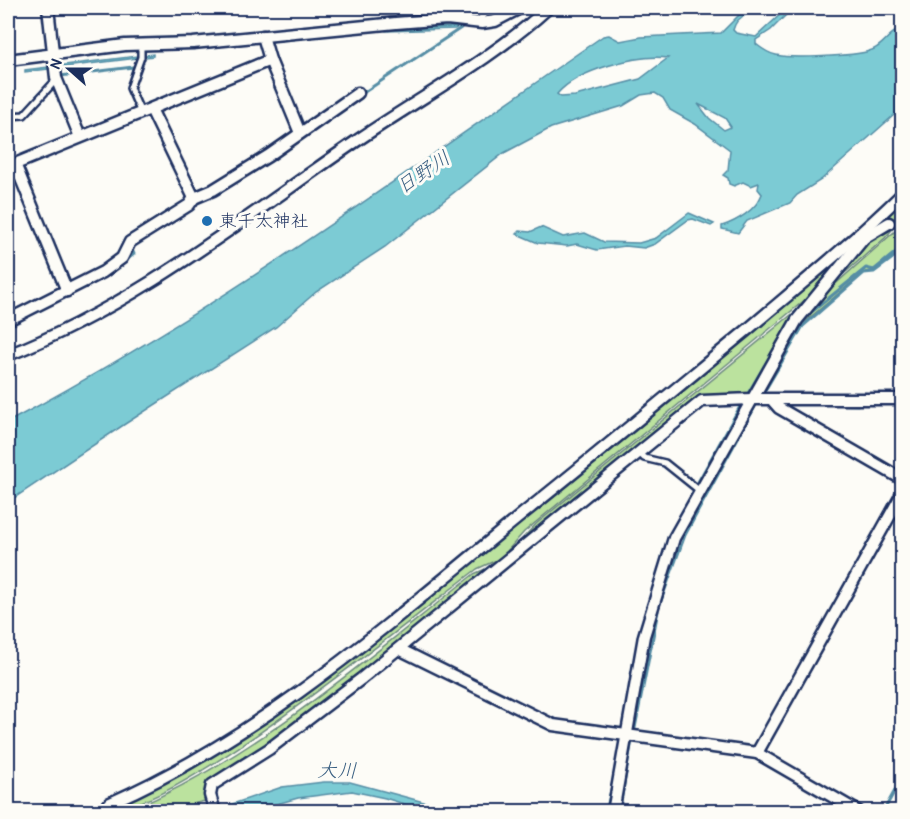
<svg xmlns="http://www.w3.org/2000/svg" width="910" height="819" font-family="'Patrick Hand','Klee One',sans-serif">
<rect width="100%" height="100%" fill="#fdfcf7"/>
<filter id="ink" filterUnits="userSpaceOnUse"><feTurbulence type="fractalNoise" baseFrequency=".0167" numOctaves="2"/><feDisplacementMap in="SourceGraphic" scale="12" xChannelSelector="R" yChannelSelector="G"/><feConvolveMatrix kernelMatrix="1 2 1 2 8 2 1 2 1" color-interpolation-filters="sRGB"/></filter>
<g filter="url(#ink)">
<g fill="#bbe29e" stroke="#6b887e" stroke-width="1.5">
<path d="M902 199V214L871 232 873 228Z"/>
<path d="M902 218 885 238 824 291 875 234Z"/>
<path d="M902 225V250L875 270 863 273 806 321 762 395 760 392 813 304Z"/>
<path d="M854 243 812 294 524 532 501 558 477 569C422 610 168 819 112 807L238 738Z"/>
<path d="M802 306 749 396 707 398 511 551 536 524Z"/>
<path d="M499 563 337 696 211 784 205 801 165 811 131 810C259 755 366 659 474 574Z"/>
</g>
<g fill="#7bcbd4" stroke="#558da5" stroke-width="1.5" fill-rule="evenodd">
<path d="M480 8H486L455 29 386 31V29L454 27 471 16 455 12 456 10 467 14Z"/>
<path d="M793 8 771 30 756 40V44C761 48 770 54 776 55 790 59 855 56 869 51 884 47 886 34 902 28V108L821 180 797 195 790 203 747 221 738 233 722 229V226C737 221 756 210 762 194L758 189 759 183 751 186 743 182 734 186 729 184 728 178 723 175 728 170 730 150 695 124 670 110 663 98 655 93 641 95 623 106 551 128 504 153 385 247 316 292 276 327 125 424 8 502V422C217 311 408 171 603 36L609 35 620 41 641 37 721 33 744 10ZM783 9 785 10 756 37 736 33 733 30C739 7 764 13 783 9ZM668 58 640 79 575 96 561 97 557 94C577 70 638 54 668 58ZM698 104 725 118 731 127 724 130 709 118Z"/>
<path d="M307 36 308 38 205 48 210 45Z"/>
<path d="M153 54V56L25 72V70Z"/>
<path d="M689 213 714 224 711 226 693 219 688 220 655 244 644 248 625 246 597 250 577 244 567 246 538 243 517 234 520 231 530 232 541 227 563 237 585 233 604 242 639 243 656 238Z"/>
<path d="M324 782H350L457 811H426L385 798 352 791 298 798 252 811 209 812 282 787Z"/>
</g>
<g fill="none" stroke-linecap="round" stroke-linejoin="round">
<g stroke="#558da5" stroke-width="3">
<path d="M60 76 133 67 129 91"/>
<path d="M360 95 461 28"/>
<path d="M36 98 53 79"/>
<path d="M132 99 136 109"/>
<path d="M124 262 134 254 131 247"/>
<path d="M804 318 866 268 874 270 902 247"/>
<path d="M764 392 803 326 864 273 874 272 902 251"/>
<path d="M747 395 783 334"/>
<path d="M821 404 858 405"/>
<path d="M698 482 742 403"/>
<path d="M687 505 694 490"/>
<path d="M659 606 685 535 757 403"/>
<path d="M634 733 658 611"/>
<path d="M606 812 613 781"/>
<path d="M619 812 632 740"/>
<path d="M883 812 902 778"/>
</g>
<g stroke="#1b2f5e" stroke-width="10">
<g id="lane">
<path d="M476 22 492 8"/>
<path d="M141 45V57L130 88 141 113"/>
<path d="M8 116 24 115 56 80"/>
<path d="M640 454 644 458 665 463 700 491"/>
</g>
</g>
<g stroke="#1b2f5e" stroke-width="15">
<g id="street">
<path d="M48 8 56 78 80 137"/>
<path d="M8 60 125 45 193 43 396 23 447 19 482 23 495 21 520 8"/>
<path d="M270 60 300 133"/>
<path d="M151 109 194 198"/>
<path d="M15 164 67 291"/>
<path d="M8 167 270 60 263 36"/>
<path d="M864 238 889 223"/>
<path d="M8 320 103 272 122 258 130 242 189 205 194 198 213 190 268 156 358 93"/>
<path d="M8 355C134 306 243 219 355 142 419 98 490 61 548 8"/>
<path d="M772 400 779 408 902 479"/>
<path d="M399 649 553 725 757 753 859 812"/>
<path d="M757 753 902 494"/>
<path d="M102 812 110 803C265 735 395 618 525 512 600 452 673 391 747 330 800 285 853 242 902 194"/>
<path d="M215 812 210 795 212 785 269 749 361 679 702 401 751 399H902"/>
<path d="M613 812 644 636 674 538 797 320 864 238 863 234"/>
</g>
</g>
<use href="#lane" stroke="#fdfcf7" stroke-width="5"/>
<use href="#street" stroke="#fdfcf7" stroke-width="10"/>
</g>
</g>
<circle fill="#1f6fb2" stroke="#fdfcf7" stroke-width="2" cx="207" cy="221" r="6"/>
<g text-anchor="middle" stroke-width="6" stroke-linejoin="round" paint-order="stroke">
<g font-size="18" fill="#1b2f5e" stroke="#fdfcf7" text-anchor="start">
<text x="219" y="227">東千太神社</text>
</g>
<g font-size="20" font-style="italic" fill="#385e81" stroke="#fdfcf7">
<text transform="translate(423 172) rotate(-34)" y="7">日野川</text>
<text transform="translate(337 770) rotate(1)" y="7">大川</text>
</g>
</g>
<rect width="910" height="819" fill="none" stroke="#fdfcf7" stroke-width="30"/>
<rect x="15" y="15" width="880" height="789" fill="none" stroke="#1b2f5e" stroke-width="2" filter="url(#ink)"/>
<g transform="translate(69 69) rotate(291)" stroke="#fdfcf7" stroke-width="4.5" paint-order="stroke">
<path d="M0-4.5L10 22L0 15L-10 22Z" fill="#1b2f5e"/>
<text y="-9" font-size="16" font-weight="bold" text-anchor="middle" fill="#1b2f5e">N</text>
</g>
</svg>
